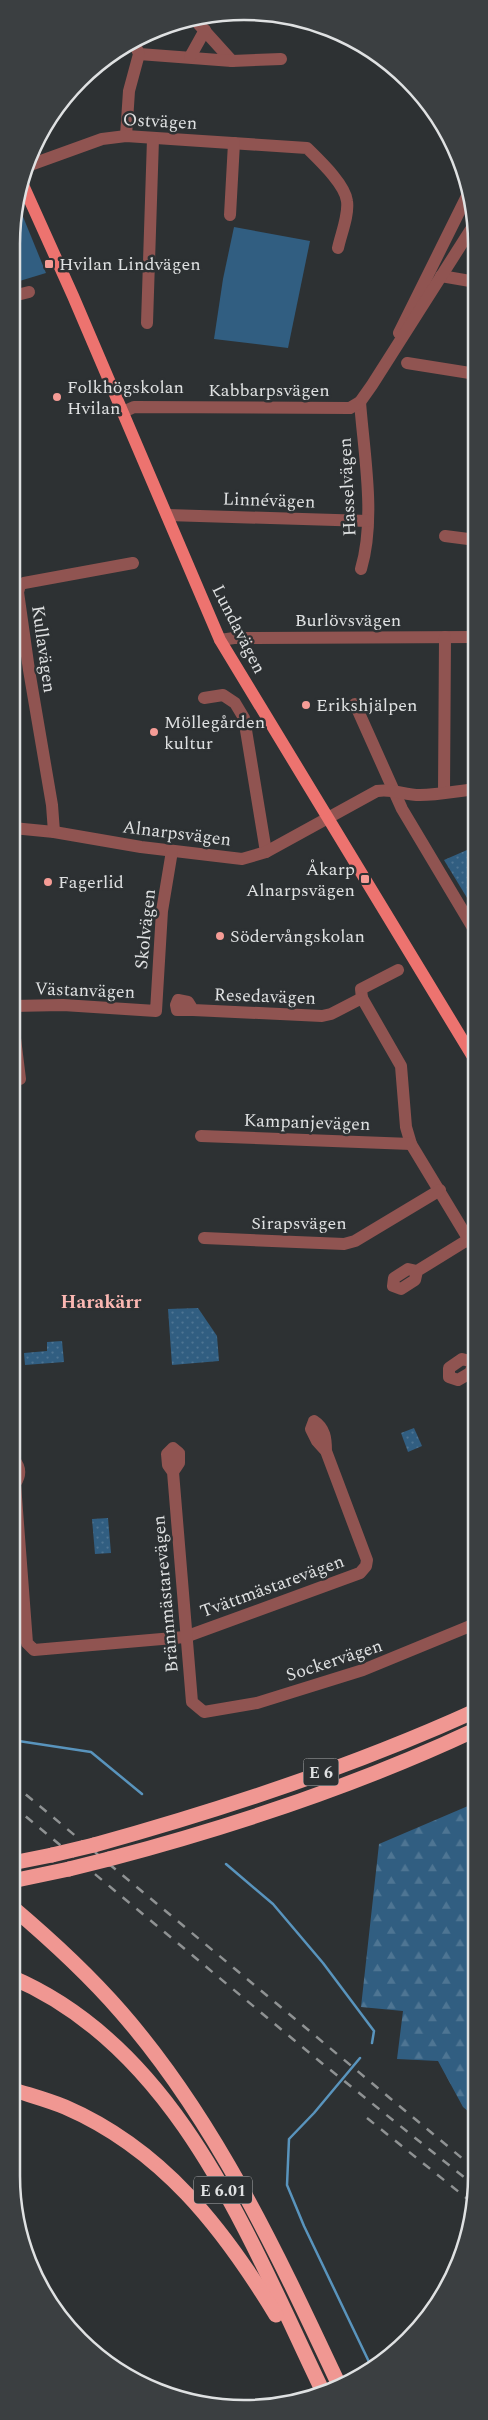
<svg xmlns="http://www.w3.org/2000/svg" width="488" height="2420" font-family="Spectral,serif">
<defs>
<pattern id="forest-firs" width="22" height="20" patternUnits="userSpaceOnUse" patternTransform="scale(1.25)"><rect width="22" height="20" fill="#315e81"/><path d="M5 1l3.5 6h-7zM16 11l3.5 6h-7z" fill="#4e7593"/></pattern>
<pattern id="park-dots" width="8" height="8" patternUnits="userSpaceOnUse" patternTransform="scale(1.25)"><rect width="8" height="8" fill="#315e81"/><path d="M2 2h.1M6 6h.1" fill="none" stroke="#4e7593" stroke-width="1.8" stroke-linecap="round"/></pattern>
</defs>
<rect width="100%" height="100%" fill="#2d3133"/>
<g fill="#315e81">
<path d="M17 202 46 273 13 283V214Z"/>
<path d="M234 227 310 241 288 348 214 339 223 279Z"/>
</g>
<path fill="url(#forest-firs)" d="M475 1803V2117L463 2107 438 2061 397 2059 403 2011 361 2007 379 1844Z"/>
<g fill="url(#park-dots)">
<path d="M474 847 476 849V900L472 906 444 860Z"/>
<path d="M12 937 16 938 13 998H12Z"/>
<path d="M198 1308 217 1336 219 1361 172 1365 168 1309Z"/>
<path d="M62 1341 64 1362 25 1365 24 1353 47 1351V1342Z"/>
<path d="M414 1428 422 1446 408 1452 401 1433Z"/>
<path d="M108 1518 111 1553 95 1554 92 1519Z"/>
</g>
<g fill="none" stroke-linecap="round" stroke-linejoin="round">
<g stroke="#5994bd" stroke-width="2.5">
<path d="M12 1740 91 1752 142 1794"/>
<path d="M226 1864 273 1904 323 1963 374 2031 372 2043"/>
<path d="M360 2058 314 2113 289 2139 287 2185 304 2226 371 2366"/>
</g>
<g stroke="#905451" stroke-width="12">
<path d="M194 19 232 61"/>
<path d="M139 54 232 61 281 59"/>
<path d="M190 57 205 30"/>
<path d="M126 136 129 91 139 54 136 47 132 45"/>
<path d="M30 165 102 139 126 136 307 148C319 160 345 184 347 201 349 215 341 234 338 248"/>
<path d="M230 215 234 143"/>
<path d="M441 276 476 282"/>
<path d="M13 296 29 292"/>
<path d="M147 323 153 139"/>
<path d="M399 333 468 194"/>
<path d="M407 363 476 374"/>
<path d="M360 402C364 455 376 518 361 569"/>
<path d="M123 412 134 407 350 408 360 402 372 385 475 223"/>
<path d="M167 515 368 521"/>
<path d="M445 536 476 540"/>
<path d="M220 640 234 638 476 637"/>
<path d="M204 698 223 695 235 703 244 718 266 852"/>
<path d="M355 704 402 809 476 933"/>
<path d="M444 792 445 637"/>
<path d="M13 828 54 832 141 847 242 859 266 852 377 791C392 788 404 795 420 795 438 795 457 791 476 789"/>
<path d="M54 832 52 805 29 670 18 592 20 585 24 583 133 563"/>
<path d="M362 998 361 989 398 970"/>
<path d="M12 1006 63 1005 156 1011 162 911 172 851"/>
<path d="M193 1010H177L176 1005 178 1000 188 1002 193 1010 322 1016 331 1014 362 998 401 1066 406 1127 411 1144 475 1250"/>
<path d="M12 1014 20 1079"/>
<path d="M201 1136 411 1144"/>
<path d="M204 1238 344 1244 355 1241 440 1190"/>
<path d="M417 1271 415 1280 401 1289 393 1286 394 1278 408 1269 417 1271 469 1239"/>
<path d="M473 1362 462 1359 449 1368V1377L458 1380 470 1373 475 1361"/>
<path d="M12 1462 14 1460C21 1468 21 1475 15 1484L27 1643 34 1650 185 1637 360 1573 366 1566 367 1560 326 1451C326 1439 325 1428 314 1421L311 1429 317 1441 326 1451"/>
<path d="M173 1472 168 1465 167 1454 173 1448 179 1453V1463L173 1472 192 1702 204 1712 257 1703 363 1670 475 1624"/>
</g>
<path stroke="#ed736f" stroke-width="12" d="M23 185 73 296 220 640 476 1062"/>
<g stroke="#f09792" stroke-width="15">
<path d="M94 1845C224 1809 352 1767 475 1711"/>
<path d="M109 1859C234 1826 358 1785 475 1730"/>
<path d="M12 1863 52 1855"/>
<path d="M12 1881 69 1869"/>
<path d="M12 1907C51 1940 88 1974 121 2012 216 2121 278 2255 339 2385"/>
<path d="M11 1977C179 2048 250 2241 324 2394"/>
<path d="M11 2089C29 2095 48 2100 65 2107 162 2149 223 2228 276 2315"/>
</g>
<g stroke="#8f9293" stroke-width="2.5" stroke-dasharray="9 9" stroke-linecap="butt">
<path d="M12 1783 475 2169"/>
<path d="M12 1805 318 2060 475 2186"/>
<path d="M367 2118 475 2205"/>
</g>
<g stroke="#f09792" stroke-width="15">
<path d="M52 1855 94 1845"/>
<path d="M69 1869 109 1859"/>
</g>
</g>
<g fill="#f59c96" stroke="#2d3133" stroke-width="2">
<rect x="44" y="259" width="10" height="10" rx="2.5"/>
<circle cx="57" cy="397" r="5"/>
<circle cx="306" cy="705" r="5"/>
<circle cx="154" cy="732" r="5"/>
<rect x="360" y="874" width="10" height="10" rx="2.5"/>
<circle cx="48" cy="882" r="5"/>
<circle cx="220" cy="936" r="5"/>
</g>
<g text-anchor="middle" stroke-width="5" stroke-linejoin="round" paint-order="stroke">
<g fill="#2d3133" stroke="#aaacae" stroke-width="1">
<rect x="303.5" y="1758.5" width="35" height="27" rx="4"/>
<rect x="194" y="2176.5" width="58" height="27" rx="4"/>
</g>
<g font-size="16" font-weight="bold" fill="#dfe1e2">
<text x="321" y="1778">E 6</text>
<text x="223" y="2196">E 6.01</text>
</g>
<g font-size="18" fill="#dfe1e2" stroke="#2d3133">
<text transform="translate(160 121) rotate(3)" y="6">Ostvägen</text>
<text x="269" y="396">Kabbarpsvägen</text>
<text transform="translate(347 487) rotate(-93)" y="6">Hasselvägen</text>
<text transform="translate(269 500) rotate(2)" y="6">Linnévägen</text>
<text x="348" y="626">Burlövsvägen</text>
<text transform="translate(239 629) rotate(63)" y="6">Lundavägen</text>
<text transform="translate(44 649) rotate(82)" y="6">Kullavägen</text>
<text transform="translate(177 833) rotate(7)" y="6">Alnarpsvägen</text>
<text transform="translate(145 929) rotate(-84)" y="6">Skolvägen</text>
<text transform="translate(85 990) rotate(2)" y="6">Västanvägen</text>
<text transform="translate(265 996) rotate(2)" y="6">Resedavägen</text>
<text transform="translate(307 1122) rotate(2)" y="6">Kampanjevägen</text>
<text x="299" y="1229">Sirapsvägen</text>
<text transform="translate(272 1586) rotate(-20)" y="6">Tvättmästarevägen</text>
<text transform="translate(165 1594) rotate(-95)" y="6">Brännmästarevägen</text>
<text transform="translate(334 1660) rotate(-18)" y="6">Sockervägen</text>
</g>
<g font-size="18" fill="#dfe1e2" stroke="#2d3133" text-anchor="start">
<text x="59" y="270">Hvilan Lindvägen</text>
<text x="67" y="393">Folkhögskolan<tspan x="67" dy="21">Hvilan</tspan></text>
<text x="316" y="711">Erikshjälpen</text>
<text x="164" y="728">Möllegården<tspan x="164" dy="21">kultur</tspan></text>
<text x="355" y="875" text-anchor="end">Åkarp<tspan x="355" dy="21">Alnarpsvägen</tspan></text>
<text x="58" y="888">Fagerlid</text>
<text x="230" y="942">Södervångskolan</text>
</g>
<g font-size="19" font-weight="bold" fill="#fbb7b2" stroke="#2d3133">
<text x="101" y="1308">Harakärr</text>
</g>
</g>
<path d="M0 0H488V2420H0ZM244 20H244A224 224 0 0 1 468 244V2176A224 224 0 0 1 244 2400H244A224 224 0 0 1 20 2176V244A224 224 0 0 1 244 20Z" fill="#3b3f41" fill-rule="evenodd"/>
<path fill="none" stroke="#dfe1e2" stroke-width="2.5" d="M244 20H244A224 224 0 0 1 468 244V2176A224 224 0 0 1 244 2400H244A224 224 0 0 1 20 2176V244A224 224 0 0 1 244 20Z"/>
</svg>
